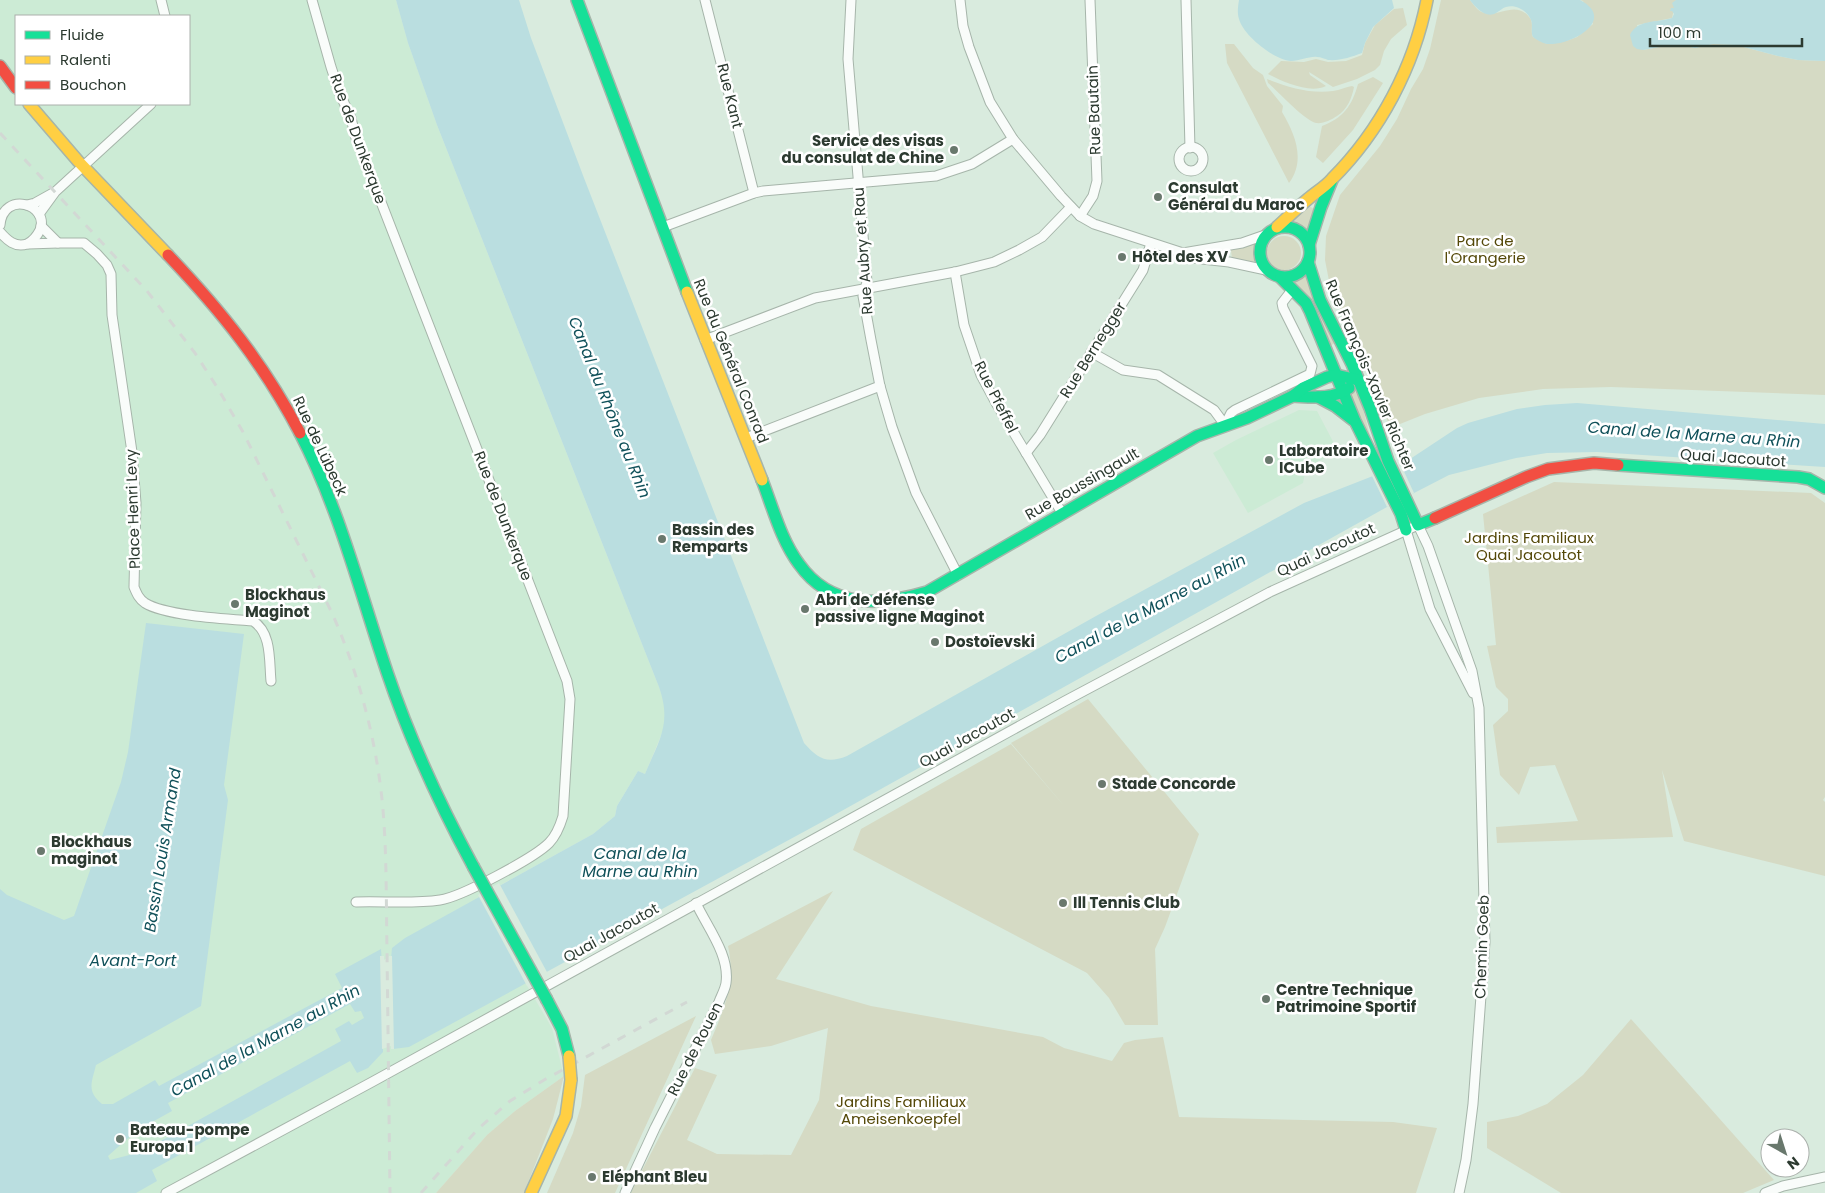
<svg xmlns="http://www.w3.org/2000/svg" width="1825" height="1193" font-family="Poppins,sans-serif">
<rect width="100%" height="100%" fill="#d9ebde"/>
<g fill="#ccebd5" fill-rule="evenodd">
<path d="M0 0H396L408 43 437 125 659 687 665 703V726L645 774 638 771 617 806 615 816 593 834 479 897 526 984 552 1028 564 1076 515 1111 487 1135 436 1193H0ZM16 16H189V104H16Z"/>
<path d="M1299 410 1317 411 1338 451 1306 468 1303 483 1248 513 1213 453 1236 440Z"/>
</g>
<g fill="#d5dac4">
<path d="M1441 0H1470C1474 5 1478 12 1485 13 1500 17 1516 0 1530 18 1534 24 1530 31 1533 37L1547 44 1569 40 1577 37 1593 24 1583 1 1580 0H1676L1672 18 1637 25 1643 50 1659 47 1686 46 1695 48 1713 44 1736 45 1778 56 1798 60 1825 61V395L1611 387 1543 389 1479 398 1425 414 1390 428 1379 396 1330 286 1325 260 1326 236 1340 195 1380 146 1397 119 1411 89 1423 69 1430 49Z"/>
<path d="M1403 8 1407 25 1391 39 1384 51 1380 65 1375 70 1357 79 1333 87 1309 72 1310 75 1326 86C1310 94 1283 82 1268 74L1281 61 1304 62 1316 59 1328 62 1346 61 1362 55 1365 43 1375 25 1394 9Z"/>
<path d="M1225 44H1234L1253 68 1263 75 1267 86 1283 106 1282 112C1295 134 1306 160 1289 183L1227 63Z"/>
<path d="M1373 77 1383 83 1353 130 1323 163 1316 157 1322 126C1343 118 1352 106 1358 84Z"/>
<path d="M1267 79C1288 87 1310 94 1333 91 1340 90 1346 87 1352 86L1354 87C1352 98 1347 110 1337 116 1331 120 1323 124 1316 123 1304 120 1279 92 1268 83Z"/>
<path d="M1309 206 1314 209 1307 231 1291 222Z"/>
<circle cx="1284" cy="253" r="17"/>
<path d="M1255 242 1254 263 1232 259 1231 250Z"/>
<path d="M1306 276 1315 303 1335 343 1330 346 1292 284Z"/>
<path d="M1354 390 1361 401 1370 436 1364 429 1350 394Z"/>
<path d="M1554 482 1811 493 1825 503V797L1823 800 1825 802V876L1684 841 1662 770 1673 837 1497 843 1496 827 1578 821 1555 765 1530 767 1519 795 1500 775 1493 725 1508 711V699L1496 687 1487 646 1496 645 1483 514Z"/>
<path d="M1088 699 1199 834 1165 927 1155 949 1158 1025H1125L1109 998 1087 973 853 850 861 829 1011 744 1065 807 1011 743Z"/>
<path d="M833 891 776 979 871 1006 1043 1037 1064 1048 1112 1061 1124 1043 1135 1040 1163 1037 1179 1117 1393 1122 1437 1128 1416 1193H631L634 1186 695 1068 717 1075 687 1140 717 1154 791 1155 819 1100 828 1028 771 1046 715 1054 711 1040C725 1006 736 983 728 946Z"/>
<path d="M696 1016 615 1193H547L573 1133 581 1106 585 1075Z"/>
<path d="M1631 1019 1774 1180 1743 1193H1561L1487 1148V1122L1518 1116 1547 1104 1583 1075Z"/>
<path d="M564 1076 553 1119 524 1193H436L487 1135 515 1111Z"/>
</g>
<g fill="#badee0" fill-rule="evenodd">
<path d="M396 0H519L531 38 584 178 804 743C818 759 827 764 847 756L1096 616 1304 503 1401 465 1457 428 1468 423 1517 409 1545 405 1577 403 1825 424V467L1597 452 1547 453 1516 458 1449 475 1387 507 820 823 409 1047 393 1049V1043L383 1047V1052L368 1068 357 1073 350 1061 152 1170 157 1181 136 1193H0V889L7 895 64 920 74 916 121 782 128 752 146 623 244 634 224 785 228 800 201 1006 96 1065C92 1082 86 1091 102 1104H113L155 1080 159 1086 342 988 335 974 381 949 382 964 391 959 392 948 405 938 593 834 615 816 617 806 638 771 645 774C659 740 672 724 659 687L437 125 408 43ZM350 1004 355 1012 361 1011 364 1018 352 1025 349 1021 335 1029 341 1041 141 1152 110 1160 108 1156 136 1131 172 1111 168 1103Z"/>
<path d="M1239 0H1392L1394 8 1373 27 1365 43 1362 53C1351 57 1340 61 1328 60 1325 59 1321 57 1317 57 1310 56 1300 61 1291 61 1274 60 1243 35 1239 19 1237 13 1238 6 1239 0Z"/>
<path d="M1470 0H1580C1618 20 1570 46 1547 44 1542 43 1537 40 1533 37 1530 31 1534 24 1530 18 1526 10 1515 4 1506 7 1502 8 1500 11 1496 13 1486 19 1475 7 1470 0Z"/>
<path d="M1676 0H1825V61L1798 60 1778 56 1736 45 1713 44 1695 48 1686 46 1659 47 1643 50 1637 49 1633 46 1630 35C1637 19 1657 23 1672 18L1674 14 1672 11H1670L1671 8H1674L1672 3Z"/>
</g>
<g fill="#d9ebde">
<path d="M1401 465 1414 493 1387 507 1372 476Z"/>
<path d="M499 883 548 974 527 986 478 895Z"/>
<path d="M380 956H384V960L389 956H392L394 1049H391V1046L382 1049Z"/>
</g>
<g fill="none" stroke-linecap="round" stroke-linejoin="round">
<g stroke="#a6b5aa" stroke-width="11">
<g id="street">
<path d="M161 0 165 16"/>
<path d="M312 0 331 67 340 94 351 118 355 135 567 681 570 699 563 816C560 826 556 836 549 843 534 858 461 897 440 900 413 904 383 901 356 902"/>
<path d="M705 0 754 193"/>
<path d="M851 0 848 59 867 282 863 296 871 340 880 386 892 427 916 493 958 575"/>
<path d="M960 0 963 26 969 47 990 102 1013 139 1061 196 1080 216 1094 224 1183 253 1193 258 1229 262 1266 270"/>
<path d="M1186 0 1190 148"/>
<circle cx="1191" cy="159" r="12"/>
<path d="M27 205 35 203 53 193"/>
<path d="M39 214 55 192 151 104"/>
<path d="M1080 216 1093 196 1097 181 1090 0"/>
<path d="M0 225C3 190 50 204 40 230 37 236 33 241 27 244 15 248 7 240 0 232"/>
<path d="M663 227 754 193 763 191 936 176 972 164 1013 139"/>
<path d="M58 243H84L97 254 107 265 111 274 112 315 132 452 136 503 134 587C137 594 139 599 145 603 166 616 227 619 253 621 272 633 269 661 271 681"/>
<path d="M28 244 58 243 41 226"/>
<path d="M1183 253 1242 243 1265 235"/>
<path d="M955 272 964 325 981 375 996 403 1062 513"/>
<path d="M705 340 815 298 955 272 994 262 1019 250 1042 237 1071 207"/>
<path d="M1091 352 1123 370 1158 375 1214 410 1225 425"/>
<path d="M1225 425 1231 413 1235 410 1310 374 1312 366 1283 308 1282 303 1292 290"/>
<path d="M746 438 880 386"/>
<path d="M1026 453 1040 435 1143 270 1151 243"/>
<path d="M1406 530 1430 609 1473 693"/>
<path d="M166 1193 372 1082 1065 701 1270 592 1418 525 1428 546 1472 671 1479 708 1485 942 1473 1104 1466 1160 1459 1193"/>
<path d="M625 1193 655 1128 719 1002C721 996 725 990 726 983 730 955 707 927 696 903"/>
<path d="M1765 1193 1783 1186 1825 1177"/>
</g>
</g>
<g stroke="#a6b5aa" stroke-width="14">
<g id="fast">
<path d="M577 0 687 292"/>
<circle cx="1285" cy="252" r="25"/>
<path d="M1309 245 1321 207 1332 180"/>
<path d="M1308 262 1320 300 1352 364 1370 408 1388 461 1418 525 1435 518"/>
<path d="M1281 278 1306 303 1310 311 1355 421 1401 514 1406 530"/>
<path d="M1293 396C1312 397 1332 400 1349 388"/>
<path d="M1318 397 1335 406 1353 420"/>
<path d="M300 433C339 508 360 592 387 672 410 740 439 803 473 866"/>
<path d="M1618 465 1798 477 1809 479 1825 488"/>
<path d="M762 480C773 508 781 540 799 564 831 609 880 606 927 592L1197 436 1247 418 1293 396 1303 388 1327 377 1336 375 1358 380"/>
<path d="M547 1000 562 1029 569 1056"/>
</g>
</g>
<g stroke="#a6b5aa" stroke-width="14">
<g id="slow">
<path d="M29 104 78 161 168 255"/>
<path d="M1277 227C1287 218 1297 208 1308 199 1316 192 1325 187 1332 179 1380 131 1414 67 1427 0"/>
<path d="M687 292 762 480"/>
<path d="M531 1193 566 1116 571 1080"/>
</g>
</g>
<g stroke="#a6b5aa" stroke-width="14">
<g id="jam">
<path d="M0 66 16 88"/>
<path d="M168 255C222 312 263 363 300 433"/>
<path d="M1435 518 1526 477 1548 469 1594 463 1618 465"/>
</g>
</g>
<use href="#street" stroke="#f9fcfa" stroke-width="9"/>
<use href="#fast" stroke="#16e098" stroke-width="11"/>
<use href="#slow" stroke="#ffcf43" stroke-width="11"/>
<use href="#jam" stroke="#f24e42" stroke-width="11"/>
<g stroke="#d2d8d4" stroke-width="3" stroke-dasharray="9 9" stroke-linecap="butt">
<path d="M0 133 147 291 195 353 217 387 243 432 332 613C358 672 375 735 382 799 387 849 386 900 387 950 388 1031 389 1112 390 1193"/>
<path d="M421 1193 478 1129 510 1101 544 1080 687 1002"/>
</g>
<g stroke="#a6b5aa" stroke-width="14" stroke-linecap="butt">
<path id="fast-bridge" d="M473 866 547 1000"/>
</g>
<g stroke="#a6b5aa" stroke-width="14" stroke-linecap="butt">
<path id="slow-bridge" d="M569 1056 571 1080"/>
</g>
<use href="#fast-bridge" stroke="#16e098" stroke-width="11"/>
<use href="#slow-bridge" stroke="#ffcf43" stroke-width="11"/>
</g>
<g fill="#69786d" stroke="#fff" stroke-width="2">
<circle cx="954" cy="150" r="5"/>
<circle cx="1158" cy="197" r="5"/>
<circle cx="1122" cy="257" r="5"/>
<circle cx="1269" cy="460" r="5"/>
<circle cx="662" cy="539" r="5"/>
<circle cx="235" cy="604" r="5"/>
<circle cx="805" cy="609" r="5"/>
<circle cx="935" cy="642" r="5"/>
<circle cx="1102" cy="784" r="5"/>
<circle cx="41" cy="851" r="5"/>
<circle cx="1063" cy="903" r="5"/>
<circle cx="1266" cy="999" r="5"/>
<circle cx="120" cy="1139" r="5"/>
<circle cx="592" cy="1177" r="5"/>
</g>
<g text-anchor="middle" stroke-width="5" stroke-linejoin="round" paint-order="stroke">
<g font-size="15" fill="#2c3a30" stroke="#fff">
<text transform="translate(730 96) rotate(76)" y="5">Rue Kant</text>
<text transform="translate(1094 110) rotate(-92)" y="5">Rue Bautain</text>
<text transform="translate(358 139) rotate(70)" y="5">Rue de Dunkerque</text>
<text transform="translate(863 251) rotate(-94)" y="5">Rue Aubry et Rau</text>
<text transform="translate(1093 350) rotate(-58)" y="5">Rue Bernegger</text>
<text transform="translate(731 361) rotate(68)" y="5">Rue du Général Conrad</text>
<text transform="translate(1370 375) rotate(67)" y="5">Rue François-Xavier Richter</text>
<text transform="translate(996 397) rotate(63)" y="5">Rue Pfeffel</text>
<text transform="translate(320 446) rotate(65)" y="5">Rue de Lübeck</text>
<text transform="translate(1733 458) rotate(4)" y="5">Quai Jacoutot</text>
<text transform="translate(1082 484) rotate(-30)" y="5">Rue Boussingault</text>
<text transform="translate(133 509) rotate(-92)" y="5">Place Henri Levy</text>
<text transform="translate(503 516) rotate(69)" y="5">Rue de Dunkerque</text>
<text transform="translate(1326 550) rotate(-25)" y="5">Quai Jacoutot</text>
<text transform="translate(967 738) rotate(-29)" y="5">Quai Jacoutot</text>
<text transform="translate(611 933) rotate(-29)" y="5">Quai Jacoutot</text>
<text transform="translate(1482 947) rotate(-88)" y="5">Chemin Goeb</text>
<text transform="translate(695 1049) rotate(-63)" y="5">Rue de Rouen</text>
</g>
<g font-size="15" font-weight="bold" fill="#2c3a30" stroke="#fff" text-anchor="start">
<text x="944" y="146" text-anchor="end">Service des visas<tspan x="944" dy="17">du consulat de Chine</tspan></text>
<text x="1168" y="193">Consulat<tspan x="1168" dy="17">Général du Maroc</tspan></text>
<text x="1132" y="262">Hôtel des XV</text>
<text x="1279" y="456">Laboratoire<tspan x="1279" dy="17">ICube</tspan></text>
<text x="672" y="535">Bassin des<tspan x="672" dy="17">Remparts</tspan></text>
<text x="245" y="600">Blockhaus<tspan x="245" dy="17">Maginot</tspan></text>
<text x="815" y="605">Abri de défense<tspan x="815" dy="17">passive ligne Maginot</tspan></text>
<text x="945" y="647">Dostoïevski</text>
<text x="1112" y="789">Stade Concorde</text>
<text x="51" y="847">Blockhaus<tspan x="51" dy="17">maginot</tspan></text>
<text x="1073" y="908">Ill Tennis Club</text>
<text x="1276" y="995">Centre Technique<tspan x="1276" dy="17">Patrimoine Sportif</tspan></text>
<text x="130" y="1135">Bateau-pompe<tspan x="130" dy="17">Europa 1</tspan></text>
<text x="602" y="1182">Eléphant Bleu</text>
</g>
<g font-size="15" fill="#544808" stroke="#fff">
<text x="1485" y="246">Parc de<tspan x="1485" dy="17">l'Orangerie</tspan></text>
<text x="1529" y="543">Jardins Familiaux<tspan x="1529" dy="17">Quai Jacoutot</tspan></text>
<text x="901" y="1107">Jardins Familiaux<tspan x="901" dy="17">Ameisenkoepfel</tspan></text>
</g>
<g font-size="16" font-style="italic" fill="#0f5059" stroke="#fff">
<text transform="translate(610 407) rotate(68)" y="6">Canal du Rhône au Rhin</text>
<text transform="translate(1694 434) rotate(4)" y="6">Canal de la Marne au Rhin</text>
<text transform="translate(1150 608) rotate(-28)" y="6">Canal de la Marne au Rhin</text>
<text transform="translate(162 850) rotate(-81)" y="6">Bassin Louis Armand</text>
<text x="640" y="859">Canal de la<tspan x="640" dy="18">Marne au Rhin</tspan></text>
<text x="133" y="966">Avant-Port</text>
<text transform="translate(265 1040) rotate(-29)" y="6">Canal de la Marne au Rhin</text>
</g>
</g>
<rect x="15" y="15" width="175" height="90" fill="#ffffff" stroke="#abb0ac"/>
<rect x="25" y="31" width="25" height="8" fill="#16e098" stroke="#abb0ac"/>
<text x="60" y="40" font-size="15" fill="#2c3a30">Fluide</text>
<rect x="25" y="56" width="25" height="8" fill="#ffcf43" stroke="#abb0ac"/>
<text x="60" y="65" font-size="15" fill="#2c3a30">Ralenti</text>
<rect x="25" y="81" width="25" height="8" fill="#f24e42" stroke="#abb0ac"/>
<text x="60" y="90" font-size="15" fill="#2c3a30">Bouchon</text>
<g transform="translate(1785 1153) rotate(141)"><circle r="24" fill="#ffffff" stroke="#abb0ac"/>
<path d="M0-4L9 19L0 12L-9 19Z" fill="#69786d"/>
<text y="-8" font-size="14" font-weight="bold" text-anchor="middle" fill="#2c3a30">N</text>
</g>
<path d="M1650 38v8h152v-8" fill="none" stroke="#2c3a30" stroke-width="2.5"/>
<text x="1658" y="38" font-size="15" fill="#2c3a30" stroke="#ffffff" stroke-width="4" paint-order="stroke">100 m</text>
</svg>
